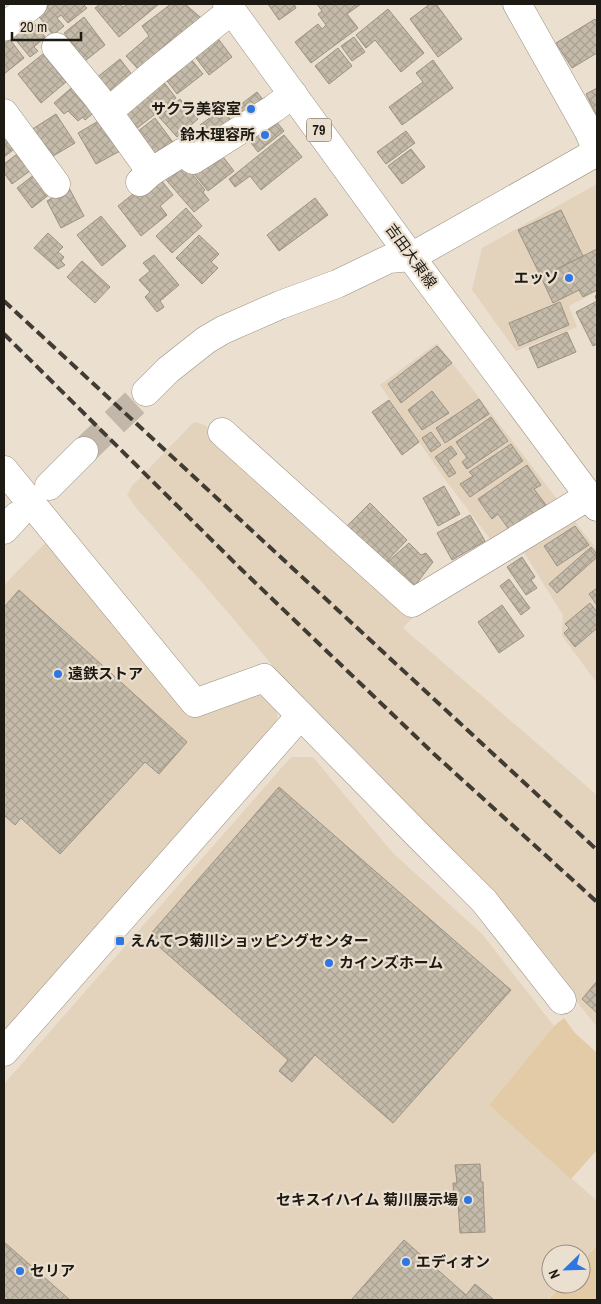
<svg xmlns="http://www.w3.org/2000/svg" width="601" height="1304" font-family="'Archivo Narrow','Noto Sans JP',sans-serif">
<defs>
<pattern id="building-cross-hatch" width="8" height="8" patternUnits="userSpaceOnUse" patternTransform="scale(1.25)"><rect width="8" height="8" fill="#c5bbaa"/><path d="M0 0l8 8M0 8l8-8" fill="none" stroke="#a9a091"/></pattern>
</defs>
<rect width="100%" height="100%" fill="#ebdfcf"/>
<g fill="#e3d3bd">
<path d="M597 184V291L569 306 577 327 516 351 472 290 482 248Z"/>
<path d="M437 343 560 503 494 544 446 481 380 385Z"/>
<path d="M194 422 205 425 217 436 414 616 403 628 597 795V1027L505 912 292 688 200 580 137 509 127 495 132 486Z"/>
<path d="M574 520 597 550V683L562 636 563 615 523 551Z"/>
<path d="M51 537 194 715 252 693 270 698 277 705V724L4 1035V585Z"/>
<path d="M291 757H313L393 853 482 934 554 1026 489 1105 597 1201V1244L581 1262V1254H551V1284H562L547 1300H4V1084Z"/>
</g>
<g fill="#e3cba7">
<path d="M564 1018 575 1033 597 1053V1150L571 1179 489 1105 554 1026Z"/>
<path d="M597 1245V1300H548L563 1284H581V1263Z"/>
</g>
<g fill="url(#building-cross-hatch)" stroke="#9d9283">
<path d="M50 4H83L87 8 68 23 61 15 57 18 64 26 53 35 37 14Z"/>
<path d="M100 4H120L123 7 127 4H159L119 37 95 8Z"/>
<path d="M171 4H185L207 23 140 71 126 56 149 36 142 26Z"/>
<path d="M268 4H294L296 8 279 20Z"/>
<path d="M317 4H361L347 14 358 28 311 63 295 42 318 24 322 29 326 25 318 14 322 11Z"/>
<path d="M430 4H436L462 39 438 57 410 19Z"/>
<path d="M388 9 424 53 401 72 375 40 366 48 356 35Z"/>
<path d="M84 17 105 45 85 61 64 33Z"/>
<path d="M30 18 45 37 34 47 38 51 30 57 10 33Z"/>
<path d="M595 19 597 23V53L572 68 556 43Z"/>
<path d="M213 32 232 57 209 75 190 50Z"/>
<path d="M8 37 24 58 4 74V40Z"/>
<path d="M354 37 365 52 352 61 341 46Z"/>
<path d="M338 48 352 66 329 84 315 66Z"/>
<path d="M186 53 203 74 177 94 161 73Z"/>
<path d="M43 54 66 82 41 103 18 74Z"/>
<path d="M120 59 137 81 111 101 95 79Z"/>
<path d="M433 60 453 88 402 125 389 107 423 82 416 73Z"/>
<path d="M159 76 176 98 132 132 114 111Z"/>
<path d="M77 83 99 108 85 120 83 117 78 121 68 111 64 114 54 103Z"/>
<path d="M597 88V116L586 94Z"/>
<path d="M257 92 268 106 242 127 231 112Z"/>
<path d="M180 99 198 119 177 137 159 117Z"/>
<path d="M226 113 236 127 214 143 200 125 215 114 219 119Z"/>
<path d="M56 114 75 143 43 162 31 130Z"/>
<path d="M271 115 284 131 258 152 245 135Z"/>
<path d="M155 118 178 149 156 165 133 135Z"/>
<path d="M102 119 120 151 96 164 78 133Z"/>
<path d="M4 130 17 147 4 157Z"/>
<path d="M406 131 415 143 386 164 377 152Z"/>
<path d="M284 135 302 157 261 190 250 176 235 187 229 179Z"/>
<path d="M217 149 234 171 208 191 191 170Z"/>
<path d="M411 149 425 167 402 184 388 166Z"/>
<path d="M21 151 34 168 12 184 4 173V164Z"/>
<path d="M180 159 205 190 203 192 209 200 194 212 161 174Z"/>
<path d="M39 171 55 190 32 208 17 188Z"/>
<path d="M161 180 173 195 160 206 167 215 141 236 118 206 143 186Z"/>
<path d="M69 188 84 216 61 228 47 201Z"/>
<path d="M315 198 328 215 279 251 267 235Z"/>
<path d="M186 208 202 226 172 253 156 236Z"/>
<path d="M561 210 583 256 541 277 518 230Z"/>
<path d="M101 216 126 246 102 266 77 235Z"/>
<path d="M48 233 63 247 58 252 64 257 61 261 65 265 58 269 34 248Z"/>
<path d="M199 235 219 254 211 262 218 268 202 284 176 258Z"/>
<path d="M597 249V290L583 297 579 290 553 303 541 277Z"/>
<path d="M154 255 179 285 160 301 164 307 157 312 145 297 150 292 139 280 150 271 143 263Z"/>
<path d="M82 261 110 287 95 303 67 277Z"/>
<path d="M597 295V344L593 346 576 312 597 301 595 296Z"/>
<path d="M560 302 569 325 519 346 509 323Z"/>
<path d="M567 332 576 352 538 368 529 348Z"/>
<path d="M437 346 452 363 401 403 388 384Z"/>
<path d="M432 391 449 413 422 430 408 410Z"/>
<path d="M479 399 489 414 445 443 436 428Z"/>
<path d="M389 400 419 442 402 455 372 412Z"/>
<path d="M491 417 508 441 467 469 462 462 467 458 456 442Z"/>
<path d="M431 432 441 445 431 452 422 438Z"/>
<path d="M511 444 523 461 470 497 460 484 473 476 469 472Z"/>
<path d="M451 446 457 454 448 461 456 473 449 477 435 457Z"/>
<path d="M527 465 541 485 534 489 546 505 510 531 498 514 492 519 478 499Z"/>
<path d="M444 486 460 514 438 526 423 498Z"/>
<path d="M370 503 407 540 384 564 346 527Z"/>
<path d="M470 515 485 541 452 560 437 533Z"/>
<path d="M575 526 589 545 557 566 544 546Z"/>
<path d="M409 543 421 555 426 553 433 562 413 588 385 564Z"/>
<path d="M591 547 597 554V557L557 593 549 584Z"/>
<path d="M522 557 535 577 531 580 537 588 526 595 507 567Z"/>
<path d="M509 579 530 608 521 615 500 586Z"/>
<path d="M597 588V605L589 594Z"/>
<path d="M19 590 187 742 159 774 145 762 60 854 21 818 15 825 4 815V607Z"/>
<path d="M590 603 597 612V628L575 647 564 633 569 628 565 624Z"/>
<path d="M502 605 524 636 499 653 478 622Z"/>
<path d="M279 787 511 990 393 1123 315 1055 292 1082 279 1071 288 1060 148 937Z"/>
<path d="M597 981V1013L582 999Z"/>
<path d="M480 1164 481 1182H483L485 1232 460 1233 458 1201H454L453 1183H457L455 1165Z"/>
<path d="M404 1240 466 1295 475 1284 493 1299 351 1300Z"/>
<path d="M4 1242 70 1300H4Z"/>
</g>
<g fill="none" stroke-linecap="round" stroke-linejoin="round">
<path stroke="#c2b7a9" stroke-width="28" stroke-dasharray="28 14" stroke-linecap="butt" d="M84 451 146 392"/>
<g stroke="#998f7f" stroke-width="29">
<g id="minor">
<path d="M517 4 589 132 597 151"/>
<path d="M4 27 33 4"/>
<path d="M56 47 98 98 151 172"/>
<path d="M108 112 154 73 232 10"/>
<path d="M4 113 56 184"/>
<path d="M140 182 151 172 183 152 193 160 273 109 293 94"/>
<path d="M146 392 168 370 206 340 223 330 280 305 337 284 389 259 411 257 597 152"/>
<path d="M222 432 412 603 589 496"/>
<path d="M4 470 195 703 264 678 417 834 484 901 562 1000"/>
<path d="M49 486 84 451"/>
<path d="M4 530 17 516"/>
<path d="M4 1052 300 716"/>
</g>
</g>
<g stroke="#998f7f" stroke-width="29">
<path id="major" d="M227 4 411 257 597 507"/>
</g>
<use href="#minor" stroke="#fff" stroke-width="28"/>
<use href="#major" stroke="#fff" stroke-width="28"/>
<g stroke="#403b33" stroke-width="4" stroke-dasharray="10 5" stroke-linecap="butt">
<path d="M4 301 597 850"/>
<path d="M4 334 241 569 434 754 597 902"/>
</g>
</g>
<g fill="#2c77e3" stroke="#ebdfcf" stroke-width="2">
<circle cx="251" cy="109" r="5"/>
<circle cx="265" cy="135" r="5"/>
<circle cx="569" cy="278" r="5"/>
<circle cx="58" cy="674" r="5"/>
<rect x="115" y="936" width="10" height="10" rx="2.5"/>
<circle cx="329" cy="963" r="5"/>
<circle cx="468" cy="1200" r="5"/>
<circle cx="406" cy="1262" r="5"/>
<circle cx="20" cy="1271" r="5"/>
</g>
<g text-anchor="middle" stroke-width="4.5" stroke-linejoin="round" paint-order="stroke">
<rect fill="#ebdfcf" stroke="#5b544b" stroke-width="1" x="306.5" y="118.5" width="25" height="23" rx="4"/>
<g font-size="14" font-weight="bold" fill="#1d1913">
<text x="319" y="135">79</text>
</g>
<g font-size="15" font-weight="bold" fill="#1d1913" stroke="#ebdfcf" text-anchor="start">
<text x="241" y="114" text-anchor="end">サクラ美容室</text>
<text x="255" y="140" text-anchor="end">鈴木理容所</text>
<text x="559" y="283" text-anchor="end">エッソ</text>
<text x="68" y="679">遠鉄ストア</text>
<text x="130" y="946">えんてつ菊川ショッピングセンター</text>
<text x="339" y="968">カインズホーム</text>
<text x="458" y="1205" text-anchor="end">セキスイハイム 菊川展示場</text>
<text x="416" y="1267">エディオン</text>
<text x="30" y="1276">セリア</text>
</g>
<g font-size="15" fill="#1d1913" stroke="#ebdfcf">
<text transform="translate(411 256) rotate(54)" y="5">吉田大東線</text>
</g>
</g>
<rect width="601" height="1304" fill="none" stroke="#1d1913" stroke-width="10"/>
<g transform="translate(566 1269) rotate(247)"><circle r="24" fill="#ebdfcf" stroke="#999084"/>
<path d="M0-4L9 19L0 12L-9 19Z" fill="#2c77e3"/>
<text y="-8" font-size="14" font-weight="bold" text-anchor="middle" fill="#1d1913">N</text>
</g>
<path d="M12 32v8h69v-8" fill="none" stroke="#1d1913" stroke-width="2.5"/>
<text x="20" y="32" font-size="15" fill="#1d1913" stroke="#ebdfcf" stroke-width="4" paint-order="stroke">20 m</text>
</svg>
